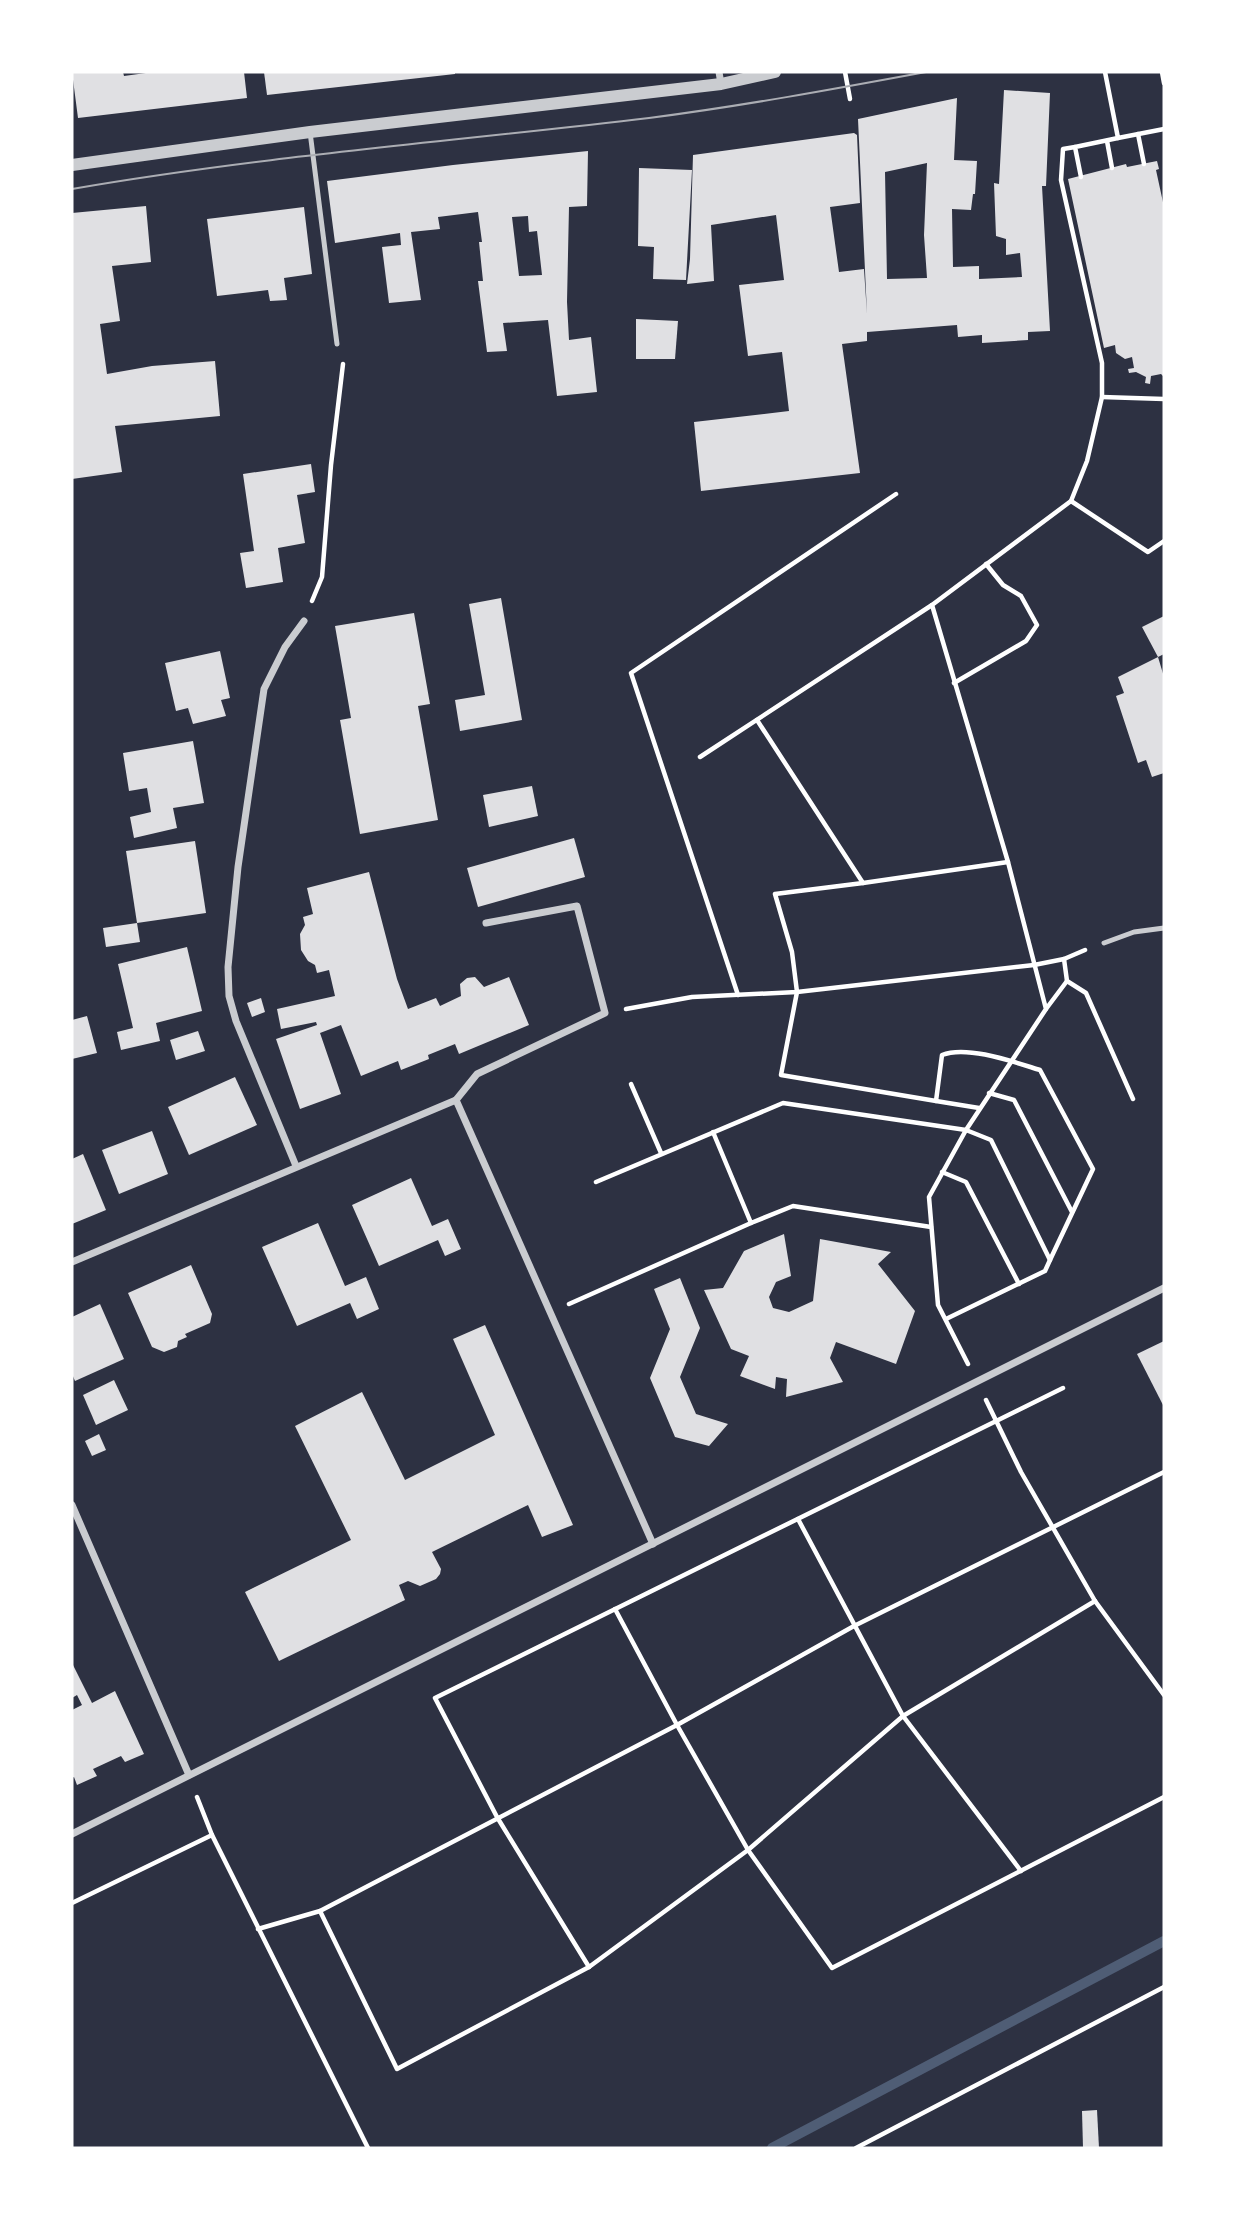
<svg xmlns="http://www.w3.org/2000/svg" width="1236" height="2220" font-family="'PT Serif',serif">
<rect width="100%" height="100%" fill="#2d3142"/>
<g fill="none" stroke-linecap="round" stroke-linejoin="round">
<path stroke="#4f5d75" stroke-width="10" d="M772 2148 1164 1941"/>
</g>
<g fill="#e0e0e3" fill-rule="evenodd">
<path d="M72 72H123L124 76 153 72H244L247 98 78 118Z"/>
<path d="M264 72H455V74L267 95Z"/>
<path d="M1004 90 1050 93 1046 186H1042L1050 331 1028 332V340L982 343V335L958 337 957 325 867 332V341L842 344 860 473 701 491 694 422 789 411 782 352 748 356 739 285 784 280 776 215 711 225 714 281 687 284 690 259 693 155 854 133 857 135 860 203 830 207 839 272 864 269 867 314 858 119 957 98 954 160 977 161 975 194H973L971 210 952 209 953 267 979 266V279L1022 277 1020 253 1006 255V239L996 236 994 183 999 184ZM927 163 924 235 927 278 887 279 885 172Z"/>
<path d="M588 151 587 206 569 207 567 302 569 340 591 337 597 392 557 396 548 320 503 323 507 351 487 352 478 281H483L479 242H482L478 212 438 217 440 229 411 232 421 300 389 303 382 247 401 245 400 233 335 243 327 181 453 165ZM528 216 529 232 537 231 542 275 519 276 512 217Z"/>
<path d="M1157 161 1159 169 1156 170 1164 207V377L1161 374 1151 376 1150 384 1145 383 1146 377 1136 372 1129 373 1128 369 1134 368 1132 357 1125 359 1116 353 1115 345 1104 348 1068 179 1126 164 1127 167Z"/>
<path d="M639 168 692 170 686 280 653 279 654 247 638 246Z"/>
<path d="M146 206 151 262 112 266 120 321 100 324 107 374 152 366 215 361 220 416 115 426 122 472 72 479V213Z"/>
<path d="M304 207 312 274 284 278 287 300 270 301 268 290 217 296 207 219Z"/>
<path d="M636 319 678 321 675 359H636Z"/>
<path d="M311 464 315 492 297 495 305 543 278 548 283 582 246 588 240 553 254 551 243 474Z"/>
<path d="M501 598 522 720 460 731 455 700 485 695 469 604Z"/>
<path d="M414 613 430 704 418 706 438 820 360 834 340 720 351 718 335 626Z"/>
<path d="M1164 616V654L1158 657 1142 627Z"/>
<path d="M220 651 230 698 221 700 226 716 193 724 188 708 176 711 165 663Z"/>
<path d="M1158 657 1164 677V773L1152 777 1146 760 1138 763 1116 696 1124 693 1118 677Z"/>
<path d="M193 741 204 803 173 808 177 828 134 838 130 817 151 812 147 788 129 791 123 753Z"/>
<path d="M532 786 538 816 489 827 483 795Z"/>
<path d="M574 838 585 877 478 907 467 868Z"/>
<path d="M195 841 206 913 137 923 126 851Z"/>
<path d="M369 872 397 979 408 1009 436 998 440 1006 461 996 460 984 467 978 475 977 484 987 509 977 529 1025 459 1054 455 1044 428 1055 429 1059 401 1070 398 1061 361 1076 341 1025 320 1033 341 1094 300 1109 276 1039 317 1025 316 1022 281 1029 277 1009 335 996 329 970 317 973 315 965 308 961 301 950 300 934 305 925 303 917 313 914 307 888Z"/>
<path d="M137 923 140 942 106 947 103 928Z"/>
<path d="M187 947 202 1011 156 1023 160 1041 121 1050 117 1032 133 1028 118 964Z"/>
<path d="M261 998 265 1012 252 1017 247 1003Z"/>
<path d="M87 1016 97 1053 72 1059V1020Z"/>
<path d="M198 1031 205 1051 176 1060 170 1040Z"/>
<path d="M235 1077 257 1125 189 1155 168 1107Z"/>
<path d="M152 1131 168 1174 119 1194 102 1150Z"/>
<path d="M83 1154 106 1210 72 1224V1159Z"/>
<path d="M411 1178 432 1226 448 1219 461 1249 445 1256 438 1240 379 1266 352 1205Z"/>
<path d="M318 1223 345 1286 366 1277 379 1309 357 1319 350 1303 297 1326 262 1247Z"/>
<path d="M784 1234 791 1276 776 1282 769 1297 773 1308 789 1312 813 1301 820 1239 891 1252 878 1264 915 1311 896 1364 836 1342 830 1358 843 1382 786 1397 787 1379 776 1377 775 1389 740 1376 749 1356 731 1349 704 1290 723 1288 744 1251Z"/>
<path d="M191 1265 212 1314 210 1323 185 1334 187 1337 178 1341 177 1347 164 1352 152 1347 128 1293Z"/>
<path d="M680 1278 700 1328 680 1377 696 1414 728 1424 709 1446 675 1437 650 1378 670 1329 654 1289Z"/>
<path d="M100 1304 124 1359 75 1381 72 1374V1317Z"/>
<path d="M485 1325 573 1525 542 1537 528 1505 432 1552 441 1569 440 1574 436 1579 420 1586 408 1581 399 1585 405 1600 279 1661 245 1592 351 1540 295 1426 362 1392 405 1480 495 1435 453 1339Z"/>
<path d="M1164 1341V1407L1137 1354Z"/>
<path d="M114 1380 128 1410 96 1425 83 1395Z"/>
<path d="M99 1434 106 1450 92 1456 85 1441Z"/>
<path d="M72 1663 92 1703 115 1691 144 1754 125 1762 121 1756 93 1769 97 1776 77 1785 74 1777 72 1778V1710L82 1705 77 1695 72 1698Z"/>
<path d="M1097 2110 1099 2148H1083L1082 2111Z"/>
</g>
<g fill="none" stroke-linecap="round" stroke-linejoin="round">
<g stroke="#fff" stroke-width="4.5">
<path d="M845 72 850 99"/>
<path d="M1105 72 1118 138 1164 129"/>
<path d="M1162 72 1164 83"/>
<path d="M1138 134 1144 164"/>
<path d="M1107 141 1112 168"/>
<path d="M1081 177 1075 147 1118 138"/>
<path d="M1102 397 1164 399"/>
<path d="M1071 501 1148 552 1164 541"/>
<path d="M312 601 322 577 331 465 343 364"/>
<path d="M954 683 1026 641 1037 625 1021 596 1003 585 986 564"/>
<path d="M757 720 863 883 1008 862"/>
<path d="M700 757 932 605"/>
<path d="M1067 981 1086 993 1133 1099"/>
<path d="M738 995 631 673 896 494"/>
<path d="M626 1009 692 997 797 992 1034 965 1064 959 1085 950"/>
<path d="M1046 1009 1067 981 1064 959"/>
<path d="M631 1084 661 1153"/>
<path d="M989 1093 1014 1100 1072 1212"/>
<path d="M936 1101 979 1108"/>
<path d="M713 1132 751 1223 793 1206 931 1227"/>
<path d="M942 1172 966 1182 1019 1284"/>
<path d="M596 1182 783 1103 966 1130 991 1140 1050 1260 1093 1169 1040 1070C1014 1062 967 1045 942 1055L936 1101 781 1075 797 992 792 952 775 894 863 883"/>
<path d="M569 1304 751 1223"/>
<path d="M946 1319 1045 1271 1050 1260"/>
<path d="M968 1364 938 1305 929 1197 966 1130 1046 1009 1008 862 932 605 1071 501 1087 461 1102 397V363L1061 180 1063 149 1075 147"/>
<path d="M986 1400 1021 1472 1095 1601 1164 1695"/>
<path d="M798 1519 903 1716 1021 1871"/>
<path d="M615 1609 677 1725 748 1850 832 1968 1164 1797"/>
<path d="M197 1797 212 1835 368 2148"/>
<path d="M72 1903 212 1835"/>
<path d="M320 1911 397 2069 589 1967 748 1850 903 1716 1095 1601"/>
<path d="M258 1929 320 1911 677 1725 854 1626 1164 1472"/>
<path d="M589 1967 497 1817 435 1698 1063 1388"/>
<path d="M856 2148 1164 1987"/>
</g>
<g stroke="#caccd0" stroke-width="5">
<path d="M310 132 337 344"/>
<path d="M1104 943 1134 932 1164 928"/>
</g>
<g stroke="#caccd0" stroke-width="7">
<path d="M719 72 721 84"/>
<path d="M456 1100 477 1074 605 1013 577 906 486 923"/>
<path d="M296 1166 236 1021 229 996 228 967 238 867 264 689 285 647 304 621"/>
<path d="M72 1262 456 1100 653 1544"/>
<path d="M72 1505 189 1775"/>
<path d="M72 1834 1164 1288"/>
</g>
<path stroke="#caccd0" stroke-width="12" d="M72 165 310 132 721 84 775 72"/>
<path stroke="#abadb3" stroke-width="2" d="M72 189C263 156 457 141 649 118 742 106 834 89 926 72"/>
</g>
<rect width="1236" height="2220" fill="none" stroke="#ffffff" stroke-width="147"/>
</svg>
